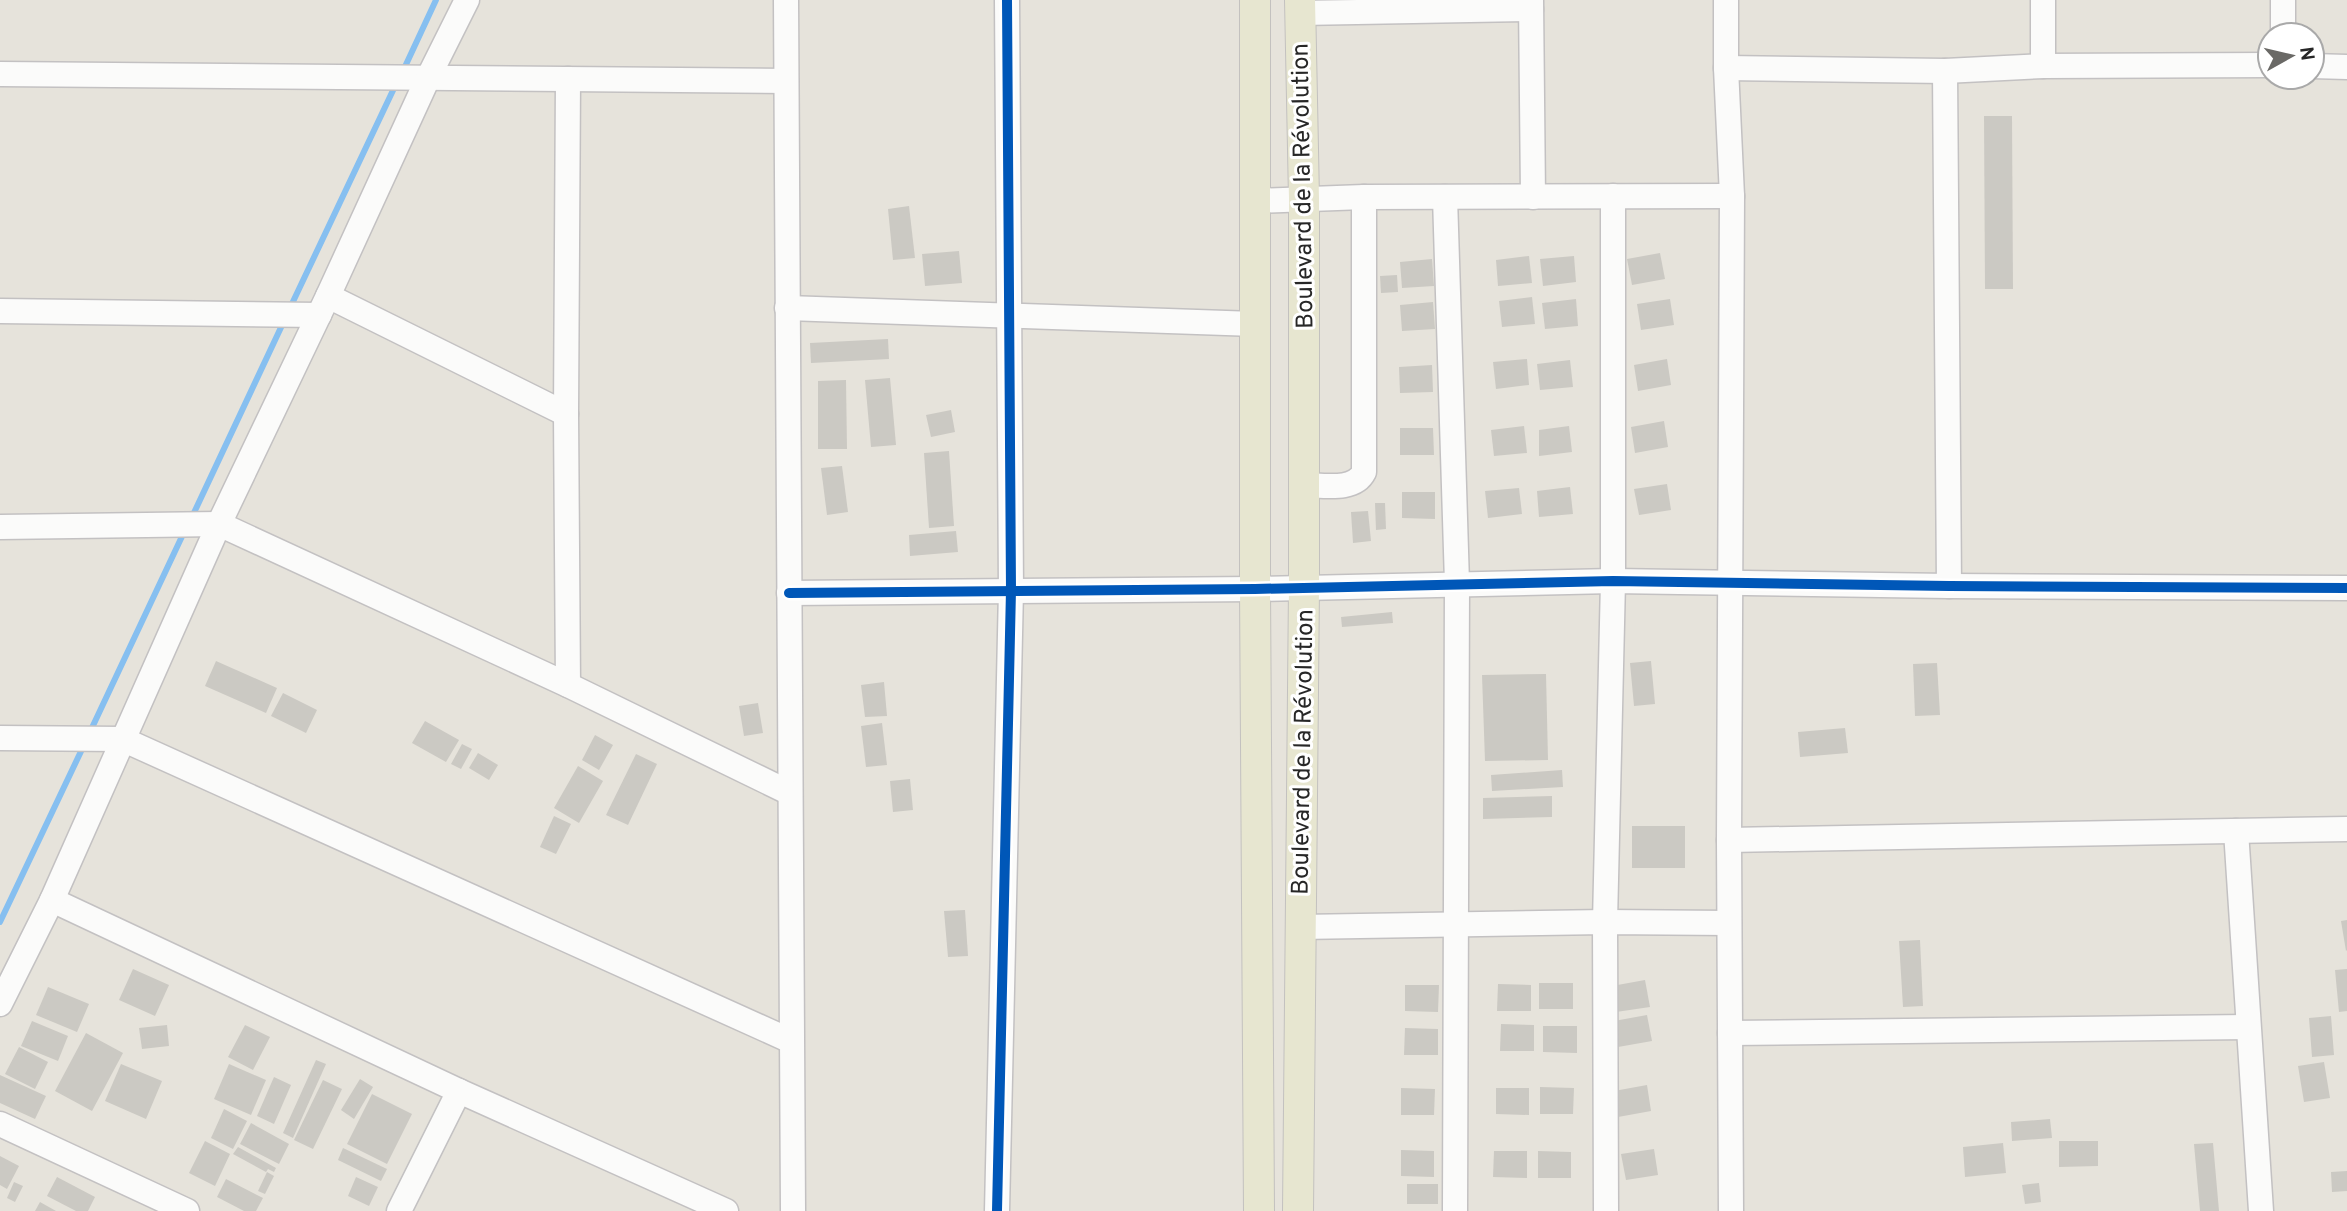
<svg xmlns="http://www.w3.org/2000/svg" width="2347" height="1211" font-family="Overpass,sans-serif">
<rect width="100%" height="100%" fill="#e6e3db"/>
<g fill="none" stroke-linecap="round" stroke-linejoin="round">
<g stroke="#86bff0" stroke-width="6">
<path d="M403 71 436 0"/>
<path d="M290 308 396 84"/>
<path d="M192 517 284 321"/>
<path d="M90 732 185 530"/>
<path d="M0 922 84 745"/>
</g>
</g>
<g fill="#cbc9c3">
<path d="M1984 116H2012L2013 289H1985Z"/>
<path d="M909 206 915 258 893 260 888 209Z"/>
<path d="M959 251 962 283 925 286 922 254Z"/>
<path d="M1660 253 1665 279 1632 285 1627 259Z"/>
<path d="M1529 256 1532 283 1498 286 1496 260Z"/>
<path d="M1574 256 1576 282 1543 286 1540 259Z"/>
<path d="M1432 259 1434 286 1402 288 1400 262Z"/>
<path d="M1397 275 1398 292 1381 293 1380 276Z"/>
<path d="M1532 297 1535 324 1502 327 1499 301Z"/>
<path d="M1576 299 1578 326 1545 329 1542 303Z"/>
<path d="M1670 299 1674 325 1641 330 1637 304Z"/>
<path d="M1433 302 1435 329 1402 331 1400 305Z"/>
<path d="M888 339 889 359 811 363 810 343Z"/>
<path d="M1527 359 1529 385 1496 389 1493 362Z"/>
<path d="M1667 359 1671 385 1638 391 1634 365Z"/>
<path d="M1570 360 1573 387 1540 390 1537 364Z"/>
<path d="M1432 365 1433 392 1400 393 1399 367Z"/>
<path d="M890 378 896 445 871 447 865 380Z"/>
<path d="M846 380 847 449H818V381Z"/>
<path d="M951 410 955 432 931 437 926 415Z"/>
<path d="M1664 421 1668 447 1635 453 1631 427Z"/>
<path d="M1524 426 1527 453 1494 456 1491 430Z"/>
<path d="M1569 426 1572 452 1539 456V430Z"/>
<path d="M1400 428H1433L1434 455H1400Z"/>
<path d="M949 451 954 526 929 528 924 453Z"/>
<path d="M842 466 848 512 827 515 821 468Z"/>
<path d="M1667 484 1671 510 1639 515 1634 489Z"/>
<path d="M1570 487 1573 514 1539 517 1537 491Z"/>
<path d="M1519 488 1522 514 1488 518 1485 491Z"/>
<path d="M1402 492H1435V519L1402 518Z"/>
<path d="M1375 503H1385L1386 529 1376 530Z"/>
<path d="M1368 511 1371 541 1353 543 1351 512Z"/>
<path d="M956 531 958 552 910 556 909 535Z"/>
<path d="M1392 612 1393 623 1342 627 1341 617Z"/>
<path d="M216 661 277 688 266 713 205 686Z"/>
<path d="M1651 661 1655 704 1634 706 1630 663Z"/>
<path d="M1937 663 1940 715 1915 716 1913 664Z"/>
<path d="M1546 674 1548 760 1485 761 1482 675Z"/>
<path d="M884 682 887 716 865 717 861 685Z"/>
<path d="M283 693 317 710 306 733 271 716Z"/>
<path d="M758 703 763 733 744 736 739 706Z"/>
<path d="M425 721 459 740 446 762 412 743Z"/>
<path d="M882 723 887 765 866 767 861 726Z"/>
<path d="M1845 728 1848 753 1800 757 1798 732Z"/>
<path d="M595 735 613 745 599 770 582 760Z"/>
<path d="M462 744 472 749 461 769 451 764Z"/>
<path d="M478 753 498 765 489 780 469 768Z"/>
<path d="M636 754 657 764 628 825 606 815Z"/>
<path d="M578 766 603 781 579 823 554 808Z"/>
<path d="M1562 770 1563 787 1492 791 1491 775Z"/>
<path d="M910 779 913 810 893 812 890 781Z"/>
<path d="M1552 796V817L1483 819V798Z"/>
<path d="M554 816 571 824 556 854 540 847Z"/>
<rect x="1632" y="826" width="53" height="42"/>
<path d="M965 910 968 956 948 957 944 911Z"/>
<path d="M2347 920V950L2346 951 2341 921Z"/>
<path d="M1920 940 1923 1006 1903 1007 1899 941Z"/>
<path d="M133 969 169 985 155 1016 119 1000Z"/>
<path d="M2347 969V1011L2339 1012 2335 970Z"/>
<path d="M1645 980 1650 1007 1616 1012 1612 986Z"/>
<rect x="1539" y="983" width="34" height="26"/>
<path d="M1498 984 1531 985V1011H1497Z"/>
<path d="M1405 985H1439L1438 1012 1405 1011Z"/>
<path d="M48 987 89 1004 77 1032 36 1015Z"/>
<path d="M1647 1015 1652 1041 1618 1047 1614 1021Z"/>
<path d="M2331 1016 2334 1055 2312 1057 2309 1018Z"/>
<path d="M32 1021 68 1036 58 1061 21 1046Z"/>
<path d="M1501 1024 1534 1025V1051H1500Z"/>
<path d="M167 1025 169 1046 142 1049 139 1028Z"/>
<path d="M245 1025 270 1037 253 1070 228 1057Z"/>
<path d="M1543 1026H1577V1053L1543 1052Z"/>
<path d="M1405 1028 1438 1029V1055H1404Z"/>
<path d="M86 1033 123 1053 92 1111 55 1091Z"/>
<path d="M19 1047 48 1062 35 1089 5 1074Z"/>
<path d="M316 1060 326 1064 293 1138 283 1133Z"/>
<path d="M2324 1062 2330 1098 2304 1102 2298 1066Z"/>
<path d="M121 1064 162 1081 146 1119 105 1101Z"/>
<path d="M229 1064 266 1080 251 1115 214 1099Z"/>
<path d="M0 1075 46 1096 35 1119 0 1103Z"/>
<path d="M274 1077 291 1085 274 1124 257 1116Z"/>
<path d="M360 1079 373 1087 354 1119 341 1110Z"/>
<path d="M323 1080 342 1089 313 1149 294 1140Z"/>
<path d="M1647 1085 1651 1111 1618 1117 1614 1091Z"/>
<path d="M1540 1087 1574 1088 1573 1114H1540Z"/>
<path d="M1401 1088 1435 1089 1434 1115H1401Z"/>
<path d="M1496 1088H1529V1115L1496 1114Z"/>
<path d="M372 1094 412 1114 387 1164 347 1144Z"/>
<path d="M224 1109 247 1121 233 1149 211 1138Z"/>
<path d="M2050 1119 2052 1138 2012 1141 2011 1122Z"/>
<path d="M251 1123 289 1144 279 1164 240 1144Z"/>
<path d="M205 1141 230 1154 215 1186 189 1173Z"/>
<path d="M2059 1141H2098V1166L2059 1167Z"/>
<path d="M2003 1143 2006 1173 1965 1177 1963 1147Z"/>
<path d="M2213 1143 2219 1211H2200L2194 1144Z"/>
<path d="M238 1147 276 1168 274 1172 268 1169 266 1172 233 1154Z"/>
<path d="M343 1148 387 1169 381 1181 338 1160Z"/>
<path d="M1654 1149 1658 1175 1626 1180 1621 1154Z"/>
<path d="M1401 1150 1434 1151V1177L1401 1176Z"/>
<path d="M1494 1151H1527V1178L1493 1177Z"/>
<path d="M1538 1151 1571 1152V1178H1538Z"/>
<path d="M0 1156 19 1166 7 1189 0 1185Z"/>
<path d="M2347 1171V1191L2332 1192 2331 1172Z"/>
<path d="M267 1172 274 1176 265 1194 258 1191Z"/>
<path d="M57 1177 95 1197 88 1211H76L47 1196Z"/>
<path d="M356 1177 378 1187 369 1206 348 1196Z"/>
<path d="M226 1179 263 1198 256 1211H244L217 1197Z"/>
<path d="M14 1182 23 1186 15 1202 7 1198Z"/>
<path d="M2039 1183 2041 1202 2025 1204 2022 1185Z"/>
<rect x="1407" y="1184" width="31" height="20"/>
<path d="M40 1202 56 1211H35Z"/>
</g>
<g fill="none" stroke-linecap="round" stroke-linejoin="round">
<g stroke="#c3c1c2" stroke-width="27">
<g id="minor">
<path d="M786 0 793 1211"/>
<path d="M1531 0 1533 197"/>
<path d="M1726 0V68L1732 196 1729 840 1731 1211"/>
<path d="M2043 0V66"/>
<path d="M2283 0V35"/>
<path d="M1300 13 1531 9"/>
<path d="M2312 66 2347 67"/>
<path d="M1726 68 1945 71 2043 66 2270 65"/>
<path d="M1945 71 1949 586"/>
<path d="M0 74 786 81"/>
<path d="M1445 197 1457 583 1455 1211"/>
<path d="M1254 201 1364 197"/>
<path d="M328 296 566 414"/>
<path d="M787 308 1255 324"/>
<path d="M0 311 319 315"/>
<path d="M1303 485C1323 485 1354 492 1364 472V197L1732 196"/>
<path d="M0 527 219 524 568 685 790 793"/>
<path d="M789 593 1255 589 1613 581 1949 586 2347 588"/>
<path d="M568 685 566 414 568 79"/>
<path d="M0 738 122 739 791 1041"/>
<path d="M2236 831 2261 1211"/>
<path d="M1729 840 2347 829"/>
<path d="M52 900 459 1091 726 1211"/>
<path d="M1300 927 1605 922 1729 923"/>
<path d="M0 1004 52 900 219 524 328 296 428 78 467 0"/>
<path d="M1730 1033 2248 1027"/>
<path d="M0 1124 187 1211"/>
<path d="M399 1211 459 1091"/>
<path d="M997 1211 1011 590 1007 0"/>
<path d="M1606 1211 1605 922 1613 581V196"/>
</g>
</g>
<g stroke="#c3c1bf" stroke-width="32">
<g id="major">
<path d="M1255 0V589L1259 1211"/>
<path d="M1298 1211 1304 587V199L1300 0"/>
</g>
</g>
<use href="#minor" stroke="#fbfbfa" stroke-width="24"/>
<use href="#major" stroke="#e7e6d0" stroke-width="30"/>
<g stroke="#fff" stroke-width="15">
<g id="cycleway">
<path d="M789 593 1255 589 1613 581 1949 586 2347 588"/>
<path d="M997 1211 1011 590 1007 0"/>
</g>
</g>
<use href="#cycleway" stroke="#0057b8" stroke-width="10"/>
</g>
<g text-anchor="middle" stroke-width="6" stroke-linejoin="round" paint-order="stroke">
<g font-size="24" fill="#272727" stroke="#fff">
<text transform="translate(1302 186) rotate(-91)" y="8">Boulevard de la Révolution</text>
<text transform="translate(1302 752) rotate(-89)" y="8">Boulevard de la Révolution</text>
</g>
</g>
<g transform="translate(2291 56) rotate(82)"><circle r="33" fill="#ffffff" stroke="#a9a9a9" stroke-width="2"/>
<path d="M0-5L12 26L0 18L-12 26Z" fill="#6a6966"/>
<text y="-10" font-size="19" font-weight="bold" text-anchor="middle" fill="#272727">N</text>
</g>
</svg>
